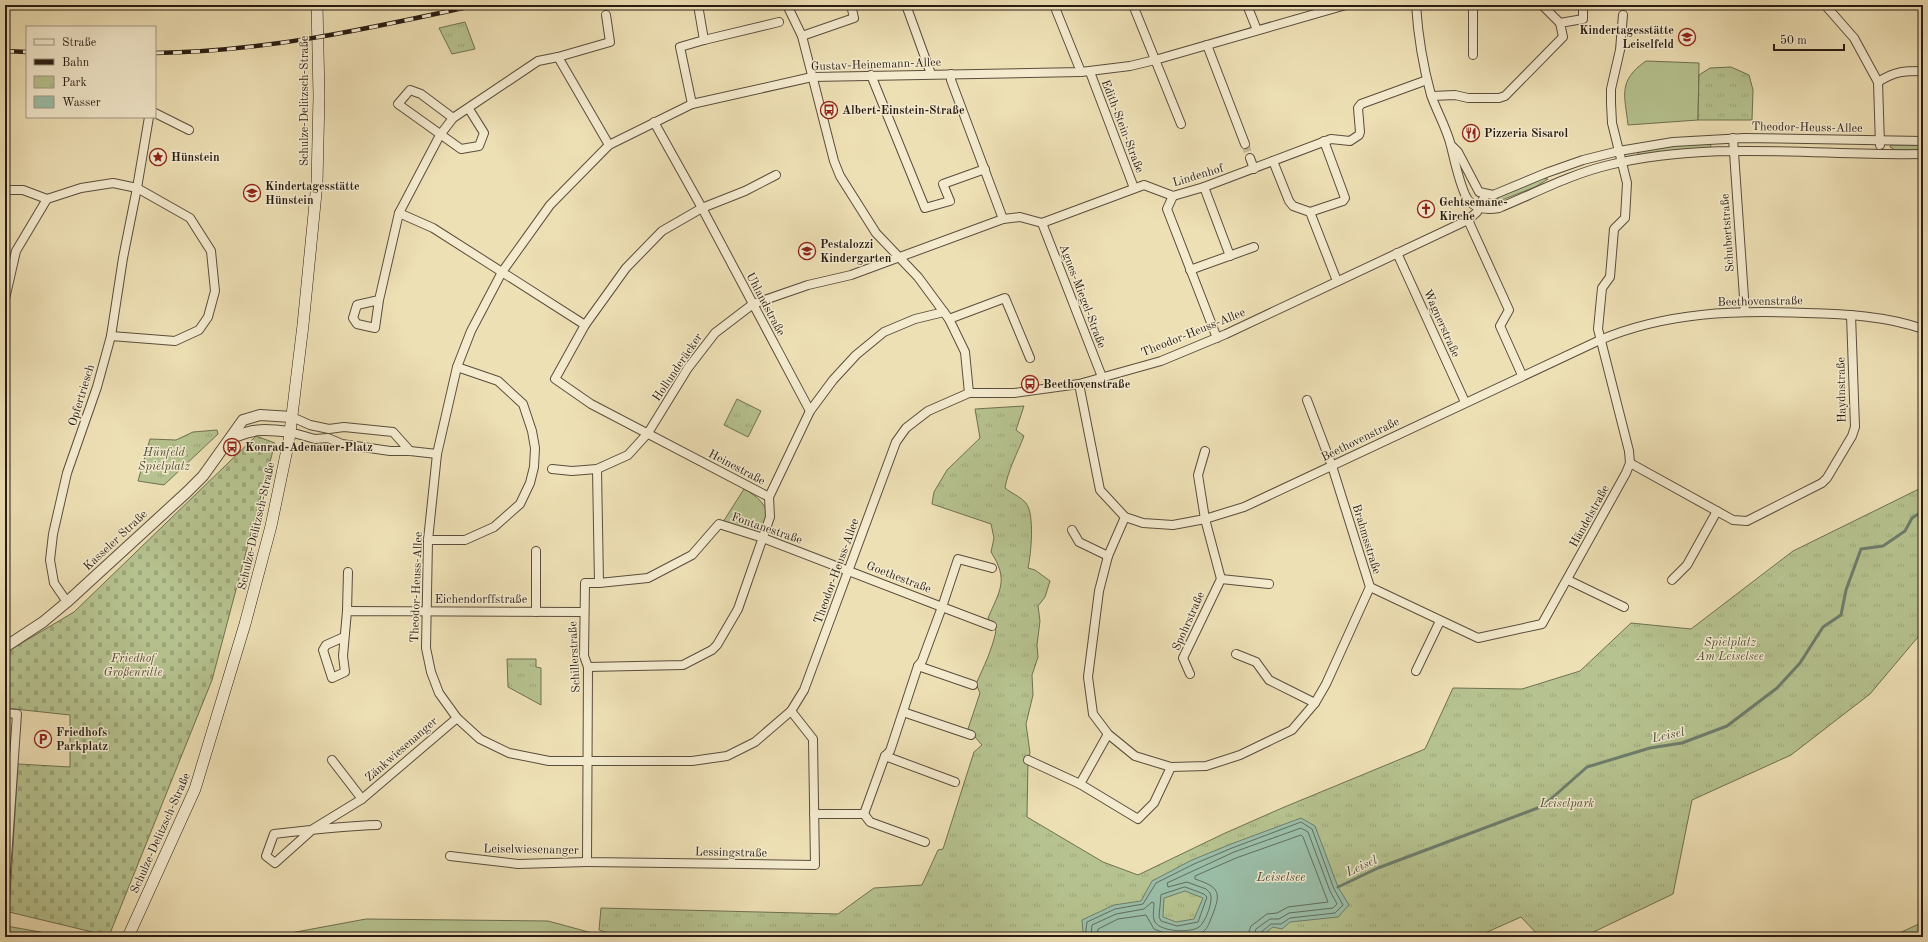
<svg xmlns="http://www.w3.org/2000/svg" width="1928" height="942" font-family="'Old Standard TT',serif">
<defs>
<pattern id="cemetery-stones" width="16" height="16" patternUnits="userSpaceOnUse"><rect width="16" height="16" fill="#b6c390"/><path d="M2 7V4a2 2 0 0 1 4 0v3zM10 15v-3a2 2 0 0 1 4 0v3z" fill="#9ca77b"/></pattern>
<pattern id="park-tufts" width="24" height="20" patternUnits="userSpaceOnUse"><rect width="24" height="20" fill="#b6c390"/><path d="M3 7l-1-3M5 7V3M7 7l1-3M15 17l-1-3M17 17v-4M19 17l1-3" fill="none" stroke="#9ca77b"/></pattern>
</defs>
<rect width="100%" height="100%" fill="#eee0b5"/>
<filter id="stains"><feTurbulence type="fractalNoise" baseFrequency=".005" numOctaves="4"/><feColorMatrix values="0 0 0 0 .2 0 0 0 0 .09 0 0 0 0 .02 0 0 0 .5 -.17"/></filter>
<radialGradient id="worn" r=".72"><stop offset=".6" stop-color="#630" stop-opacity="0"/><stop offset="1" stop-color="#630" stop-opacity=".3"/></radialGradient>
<g fill="#b6c390" stroke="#6f7052">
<path d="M1646 61 1699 63 1698 120 1628 125C1625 96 1617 81 1646 61Z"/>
<path d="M1710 142 1711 148 1638 156V151L1683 144Z"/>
<path d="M1891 145H1923V150H1895L1890 147Z"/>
<path d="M1543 178 1548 179 1535 187 1502 200H1497L1499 197Z"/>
<path d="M744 489C761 498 777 513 759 533L723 522Z"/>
<path d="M366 919 548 921 607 937H269Z"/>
<path d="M1923 922V937H1891Z"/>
<path d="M5 925 6 926 69 937H5Z"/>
</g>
<path fill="url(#cemetery-stones)" stroke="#6f7052" d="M256 436 275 443 212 680 109 936 9 912 18 764 70 767V715L5 708V653L74 612Z"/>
<g fill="url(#park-tufts)" stroke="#6f7052">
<path d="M465 22 475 49 452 54 439 28Z"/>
<path d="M1731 67 1749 75 1753 90 1752 120H1698L1699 75 1710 68Z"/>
<path d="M737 399 761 411 748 437 724 425Z"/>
<path d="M1024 406 1016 430 1024 436C1017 454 1008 470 1005 488 1011 493 1021 497 1026 503 1035 515 1031 554 1028 568L1035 570 1050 581 1045 597 1038 606 1040 621 1037 645 1038 657 1032 675 1033 695 1026 724 1030 753 1028 760 1027 817 1103 862 1138 875 1223 834 1282 808 1425 749 1453 688 1522 689 1580 671 1631 623 1691 629 1793 551 1923 487V631L1870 694 1791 755 1692 800 1673 894 1583 937H1540L1521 917 1476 937H620L599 930 601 908 838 914 874 888 922 885 938 850 943 849 974 752 982 745 968 729 980 693 976 684C984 666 992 650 996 631L988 618C1000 590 1009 580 991 552L994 538 991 524 932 504 934 492 947 470 980 438 975 409Z"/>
<path d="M217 430 218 434 164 485 138 481 150 439 176 440 193 432Z"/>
<path d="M507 659H536V667L541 668V705L508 687Z"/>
</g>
<path fill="#9bbea8" stroke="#6d7d6c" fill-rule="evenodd" d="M1301 818 1315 826 1338 887 1349 905 1338 917 1290 922 1282 929 1273 927 1260 937H1081L1083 932 1082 920 1114 905 1141 901 1152 881 1192 860 1231 844ZM1185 891 1203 898 1194 919 1176 922 1163 917 1164 898Z"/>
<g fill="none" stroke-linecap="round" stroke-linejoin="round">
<g stroke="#626d5e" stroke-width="1">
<path d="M1185 887 1204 894 1207 897 1198 922 1177 926 1161 921 1159 917 1161 895Z"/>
<path d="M1085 937 1087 922 1115 909 1143 904 1156 883 1194 864 1232 848 1301 822 1312 829 1334 889 1343 905 1335 913 1290 918 1281 924H1271L1260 933 1258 937"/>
<path d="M1091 937 1092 925 1116 914 1144 909 1152 902 1154 903C1154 909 1152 917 1155 922 1161 932 1191 933 1199 927 1206 922 1214 899 1210 893L1206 889 1187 882 1168 887 1167 883 1234 852 1301 828 1308 832 1330 891 1337 904 1333 908 1289 913 1279 919H1270L1256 929 1253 937"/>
<path d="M1097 937 1098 929 1118 919 1146 915 1154 929 1175 937"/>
<path d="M1178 937C1186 936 1196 936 1203 932 1208 928 1210 921 1212 916 1222 892 1219 887 1195 879V876L1236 858 1301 835 1303 837 1328 902 1288 907 1277 913 1267 914 1251 926 1247 937"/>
</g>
<path stroke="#6d7d6c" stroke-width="3" d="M1338 887 1378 868 1543 806 1587 767 1650 748 1682 743 1727 726 1777 688 1800 663 1823 627 1841 615 1846 590 1861 549 1883 546 1905 531 1912 518 1923 511"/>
<path stroke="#c6b995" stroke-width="8" stroke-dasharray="8 4" stroke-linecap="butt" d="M1245 144 1250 158"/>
<g stroke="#5a4d3c" stroke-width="10">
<g id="minor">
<path d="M698 5 704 40"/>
<path d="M787 5 802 36 834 161 840 176 876 233 918 277 949 319 965 352 969 393"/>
<path d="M906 5 931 74"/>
<path d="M1054 5 1081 72"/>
<path d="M1133 5 1181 124"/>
<path d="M1247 5 1257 30"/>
<path d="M1346 5 1155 60 1130 66 1081 72 812 77 692 104 609 145 550 205 502 272 471 331 457 367 437 454 428 540 426 648 431 672 439 693 457 718 480 739 509 753 549 761H692L727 756 755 742 791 711 804 690 896 442 906 428 928 411 969 393H1014L1079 384 1161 361 1226 334 1468 220 1477 212 1485 195"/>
<path d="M1416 5C1418 35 1423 66 1431 95 1437 112 1447 129 1451 146 1454 158 1461 192 1469 201 1477 210 1488 210 1499 208 1535 193 1571 174 1609 165 1712 140 1819 156 1923 154"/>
<path d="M1473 5V55"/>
<path d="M1542 5 1560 23"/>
<path d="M1825 5 1854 38 1878 82 1880 145"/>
<path d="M606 15 610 42 558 57 609 145"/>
<path d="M802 36 854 18 851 5"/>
<path d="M1207 45 1245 144"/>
<path d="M1090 72 1134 188"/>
<path d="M951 74V80L1003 219"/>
<path d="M871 75 925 208 950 201 943 184 985 169"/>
<path d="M1878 82C1895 71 1904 71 1923 71"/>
<path d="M1432 96 1455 95 1468 98H1499L1505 96 1563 37 1560 23 1583 19V5"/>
<path d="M692 104 680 47 704 40 779 22"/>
<path d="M469 109 484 133 479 146 461 149 398 104 410 90 421 94 453 118 538 61 558 57"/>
<path d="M155 113 189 130"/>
<path d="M654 122 702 208 810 411"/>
<path d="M1733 138 1745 312"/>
<path d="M1451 145 1458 152 1479 192 1493 195 1546 173 1583 160 1619 151 1673 142 1744 138 1923 141"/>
<path d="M1250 158 1254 169"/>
<path d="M1273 161 1289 201 1293 206 1310 212 1337 281"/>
<path d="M1204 187 1230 256"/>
<path d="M5 190H23L47 199"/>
<path d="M1173 196 1167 209 1217 338"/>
<path d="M1310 212 1343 201 1345 198 1324 141"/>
<path d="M399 213 433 228 585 325 555 379 591 404 769 497"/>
<path d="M1468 220 1509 310 1500 326 1522 375"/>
<path d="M1042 223 1102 377"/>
<path d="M1397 253 1465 402"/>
<path d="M1190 270 1254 247"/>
<path d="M5 299 16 251 47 199 81 188 113 183 137 188 190 218 211 251 215 291 208 317 199 330 175 341 111 336"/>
<path d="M379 300 375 328 357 324 353 318 357 305 379 300 399 213 440 135 453 118"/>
<path d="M949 319 1005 298 1030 358"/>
<path d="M585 325 626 268 662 231 702 208 745 191 776 175"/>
<path d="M1079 384 1100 490 1125 517 1143 523 1173 525 1205 519 1244 507 1600 340C1666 312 1736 310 1806 313 1845 314 1886 316 1923 329"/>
<path d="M292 417 310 425 329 429 344 427 393 432 410 451"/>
<path d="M290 432 315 439 328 438 342 444 390 451H410L437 454"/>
<path d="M1630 463 1733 520 1747 521 1822 483 1827 478 1852 436 1855 427 1851 315"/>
<path d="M552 469 572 471 597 469 628 455 648 433 688 368 715 333 753 304 808 285 851 275 1003 219 1020 217 1042 223 1144 185 1173 196 1204 187 1331 139 1350 141 1359 135 1360 132 1358 108 1361 104 1427 80"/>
<path d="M597 469 599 583H585L584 656 588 667 587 862 815 865 813 739 791 711"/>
<path d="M1125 517 1108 556 1099 591 1088 677 1093 714 1108 734 1135 756 1171 767 1206 766 1240 755 1292 730 1315 703 1326 684 1370 587 1332 466 1307 400"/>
<path d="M1072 530 1079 542 1108 556"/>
<path d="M428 540H465L494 527 520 504 530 483 534 467 535 448 532 431 523 404 498 381 457 367"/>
<path d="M992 568 958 559 942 607 992 626"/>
<path d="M1221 579 1269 584"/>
<path d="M1568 580 1624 607"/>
<path d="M1672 580 1687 565 1717 511"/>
<path d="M599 583 648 578 692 555 719 524 763 538 942 607 922 661 918 666 890 751 885 756 864 814H814"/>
<path d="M1370 587 1478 638 1542 624 1626 473 1630 463 1629 451 1598 329 1602 288 1610 277 1614 229 1625 218 1627 183 1612 123 1611 103V89L1620 50 1623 15"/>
<path d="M67 602 54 583 50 560 53 534 67 473 97 387 111 336 123 258 137 188 149 117"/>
<path d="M347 611 348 572"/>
<path d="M536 612V551"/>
<path d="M344 637 326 645 323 650 332 678 345 672 343 656 347 611 584 612"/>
<path d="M1236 654 1256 662 1269 680 1315 703"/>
<path d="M918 666 973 685"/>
<path d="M588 667 683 665 712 650 717 645 738 609 770 517 769 497 810 411 833 380 856 355 884 332 915 319 944 312"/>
<path d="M1416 671 1440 621"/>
<path d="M1190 674 1183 658 1221 579 1205 519 1198 475 1205 451"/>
<path d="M903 712 971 735"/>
<path d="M5 713 17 714 5 887"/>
<path d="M1108 734 1080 784 1138 819 1154 803 1171 767"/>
<path d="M885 756 955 782"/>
<path d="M332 760 362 799"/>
<path d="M1028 760 1080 784"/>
<path d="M864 814 870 822 925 842"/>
<path d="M377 825C342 826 308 830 274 834L266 856 275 863 313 829 362 799 457 718"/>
<path d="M450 856 518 864 587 862"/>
</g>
</g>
<g stroke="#5a4d3c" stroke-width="12">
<g id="tertiary">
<path d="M232 438C255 428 266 429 290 432"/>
<path d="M5 647 43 622 67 602 187 492 203 476 243 420 260 415 292 417"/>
</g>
</g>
<g stroke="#281c13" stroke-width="12">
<path id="secondary" d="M128 937 195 789 245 624 271 526 289 440 303 325 317 183 319 96 317 5"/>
</g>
<use href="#minor" stroke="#f4ebcf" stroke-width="8"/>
<use href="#tertiary" stroke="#f4ebcf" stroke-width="10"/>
<use href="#secondary" stroke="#f4ebcf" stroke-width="11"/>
<g stroke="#281c13" stroke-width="4.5">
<g id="rail">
<path d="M5 51 27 52"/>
<path d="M155 53C264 52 371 28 477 5"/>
</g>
</g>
<use href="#rail" stroke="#f4ebcf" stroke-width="3" stroke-dasharray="9" stroke-linecap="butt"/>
</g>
<defs>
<g id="school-ring" transform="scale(0.9)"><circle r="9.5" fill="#f4ebcf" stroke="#8f2418" stroke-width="1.5"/><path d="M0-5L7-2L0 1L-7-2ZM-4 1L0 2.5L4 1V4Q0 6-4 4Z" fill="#8f2418"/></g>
<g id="bus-ring" transform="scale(0.9)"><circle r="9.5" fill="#f4ebcf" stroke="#8f2418" stroke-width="1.5"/><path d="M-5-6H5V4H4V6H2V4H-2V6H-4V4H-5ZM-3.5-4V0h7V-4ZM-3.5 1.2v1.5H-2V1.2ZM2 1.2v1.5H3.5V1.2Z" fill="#8f2418"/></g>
<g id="restaurant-ring" transform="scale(0.9)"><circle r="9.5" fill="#f4ebcf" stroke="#8f2418" stroke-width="1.5"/><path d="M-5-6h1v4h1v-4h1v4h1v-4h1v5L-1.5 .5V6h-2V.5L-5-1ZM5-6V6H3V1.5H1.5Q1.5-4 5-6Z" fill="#8f2418"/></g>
<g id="sight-ring" transform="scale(0.9)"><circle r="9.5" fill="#f4ebcf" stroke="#8f2418" stroke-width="1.5"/><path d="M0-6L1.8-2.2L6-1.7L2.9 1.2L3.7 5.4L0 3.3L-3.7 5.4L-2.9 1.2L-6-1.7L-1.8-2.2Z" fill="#8f2418"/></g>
<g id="church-ring" transform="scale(0.9)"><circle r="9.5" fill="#f4ebcf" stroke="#8f2418" stroke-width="1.5"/><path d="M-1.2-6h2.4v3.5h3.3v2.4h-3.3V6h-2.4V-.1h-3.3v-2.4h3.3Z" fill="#8f2418"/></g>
<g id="parking-ring" transform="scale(0.9)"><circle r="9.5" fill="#f4ebcf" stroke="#8f2418" stroke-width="1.5"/><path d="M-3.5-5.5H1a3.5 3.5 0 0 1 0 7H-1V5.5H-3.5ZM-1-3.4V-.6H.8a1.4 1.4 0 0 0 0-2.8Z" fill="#8f2418"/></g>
</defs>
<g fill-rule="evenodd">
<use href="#school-ring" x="1687" y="37"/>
<use href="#bus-ring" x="829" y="110"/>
<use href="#restaurant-ring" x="1471" y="133"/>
<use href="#sight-ring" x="158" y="157"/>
<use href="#school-ring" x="252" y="193"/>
<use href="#church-ring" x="1426" y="209"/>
<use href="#school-ring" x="807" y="251"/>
<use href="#bus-ring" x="1030" y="384"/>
<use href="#bus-ring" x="232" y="447"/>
<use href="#parking-ring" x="43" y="739"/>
</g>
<g text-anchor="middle" stroke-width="3" stroke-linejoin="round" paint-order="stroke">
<g font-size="12" font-weight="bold" fill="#281c13" stroke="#f4ebcf" text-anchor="start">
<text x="1674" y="34" text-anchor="end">Kindertagesstätte<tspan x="1674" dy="14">Leiselfeld</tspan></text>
<text x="842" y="114">Albert-Einstein-Straße</text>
<text x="1484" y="137">Pizzeria Sisarol</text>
<text x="171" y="161">Hünstein</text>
<text x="265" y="190">Kindertagesstätte<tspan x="265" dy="14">Hünstein</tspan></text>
<text x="1439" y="206">Gehtsemane-<tspan x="1439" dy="14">Kirche</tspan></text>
<text x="820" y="248">Pestalozzi<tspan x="820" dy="14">Kindergarten</tspan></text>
<text x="1043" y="388">Beethovenstraße</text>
<text x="245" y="451">Konrad-Adenauer-Platz</text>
<text x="56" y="736">Friedhofs<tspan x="56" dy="14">Parkplatz</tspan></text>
</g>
<g font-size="12" fill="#281c13" stroke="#f4ebcf">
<text transform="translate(876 64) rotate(-2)" y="4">Gustav-Heinemann-Allee</text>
<text transform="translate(304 101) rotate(-90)" y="4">Schulze-Delitzsch-Straße</text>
<text transform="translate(1123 126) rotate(69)" y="4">Edith-Stein-Straße</text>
<text transform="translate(1807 127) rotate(1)" y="4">Theodor-Heuss-Allee</text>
<text transform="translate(1198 175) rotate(-17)" y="4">Lindenhof</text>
<text transform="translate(1727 233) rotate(-94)" y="4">Schubertstraße</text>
<text transform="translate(1083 296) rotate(69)" y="4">Agnes-Miegel-Straße</text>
<text transform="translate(1760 301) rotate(-1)" y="4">Beethovenstraße</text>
<text transform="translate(766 304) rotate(62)" y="4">Uhlandstraße</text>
<text transform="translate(1442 323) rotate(66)" y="4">Wagnerstraße</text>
<text transform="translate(1193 332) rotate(-22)" y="4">Theodor-Heuss-Allee</text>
<text transform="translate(677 367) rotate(-56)" y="4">Hollunderäcker</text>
<text transform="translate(1841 390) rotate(-91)" y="4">Haydnstraße</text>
<text transform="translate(81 395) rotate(-73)" y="4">Opfertriesch</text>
<text transform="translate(1360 439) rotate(-26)" y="4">Beethovenstraße</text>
<text transform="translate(737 467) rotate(28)" y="4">Heinestraße</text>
<text transform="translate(1589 516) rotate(-61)" y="4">Händelstraße</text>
<text transform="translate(256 526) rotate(-77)" y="4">Schulze-Delitzsch-Straße</text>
<text transform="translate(767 528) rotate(19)" y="4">Fontanestraße</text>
<text transform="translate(1367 539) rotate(73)" y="4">Brahmsstraße</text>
<text transform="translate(115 540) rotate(-43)" y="4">Kasseler Straße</text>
<text transform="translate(836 571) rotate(-70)" y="4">Theodor-Heuss-Allee</text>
<text transform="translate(899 577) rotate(21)" y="4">Goethestraße</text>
<text transform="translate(416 587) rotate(-88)" y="4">Theodor-Heuss-Allee</text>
<text x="481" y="603">Eichendorffstraße</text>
<text transform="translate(1188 621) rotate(-66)" y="4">Spohrstraße</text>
<text transform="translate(574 657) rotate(-93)" y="4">Schillerstraße</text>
<text transform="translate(401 749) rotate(-41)" y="4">Zänkwiesenanger</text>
<text transform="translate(160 833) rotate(-66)" y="4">Schulze-Delitzsch-Straße</text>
<text transform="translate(531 849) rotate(1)" y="4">Leiselwiesenanger</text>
<text transform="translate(731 852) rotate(1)" y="4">Lessingstraße</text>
</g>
<g font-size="12" font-style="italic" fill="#534e38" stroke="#f4ebcf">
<text x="164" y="456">Hünfeld<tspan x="164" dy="14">Spielplatz</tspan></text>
<text x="1730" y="646">Spielplatz<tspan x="1730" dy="14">Am Leiselsee</tspan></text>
<text x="133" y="662">Friedhof<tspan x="133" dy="14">Großenritte</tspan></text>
<text x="1567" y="807">Leiselpark</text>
</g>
<g font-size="13" font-style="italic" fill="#4a4d40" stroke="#f4ebcf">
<text transform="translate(1668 734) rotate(-12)" y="5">Leisel</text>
<text transform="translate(1361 865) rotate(-25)" y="5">Leisel</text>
<text x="1281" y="881">Leiselsee</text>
</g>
</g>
<rect width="1928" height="942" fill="none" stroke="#eee0b5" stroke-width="20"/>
<rect x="6" y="6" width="1916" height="930" fill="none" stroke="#281c13" stroke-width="2"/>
<rect x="10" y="10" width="1908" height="922" fill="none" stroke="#281c13"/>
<rect x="26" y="26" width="130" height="92" fill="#f4ebcf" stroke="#a29884"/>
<rect x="34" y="39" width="20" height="6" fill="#f4ebcf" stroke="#a29884"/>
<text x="62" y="46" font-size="12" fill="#281c13">Straße</text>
<rect x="34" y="59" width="20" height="6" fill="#281c13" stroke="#a29884"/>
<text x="62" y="66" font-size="12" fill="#281c13">Bahn</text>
<rect x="34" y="76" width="20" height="12" fill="url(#park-tufts)" stroke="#a29884"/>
<text x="62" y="86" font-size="12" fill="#281c13">Park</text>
<rect x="34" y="96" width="20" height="12" fill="#9bbea8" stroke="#a29884"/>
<text x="62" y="106" font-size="12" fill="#281c13">Wasser</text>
<path d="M1774 44v6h70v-6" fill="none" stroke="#281c13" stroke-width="2"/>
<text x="1780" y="44" font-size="12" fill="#281c13" stroke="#f4ebcf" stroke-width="3" paint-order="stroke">50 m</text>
<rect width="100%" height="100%" filter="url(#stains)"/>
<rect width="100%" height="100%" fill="url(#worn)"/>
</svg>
